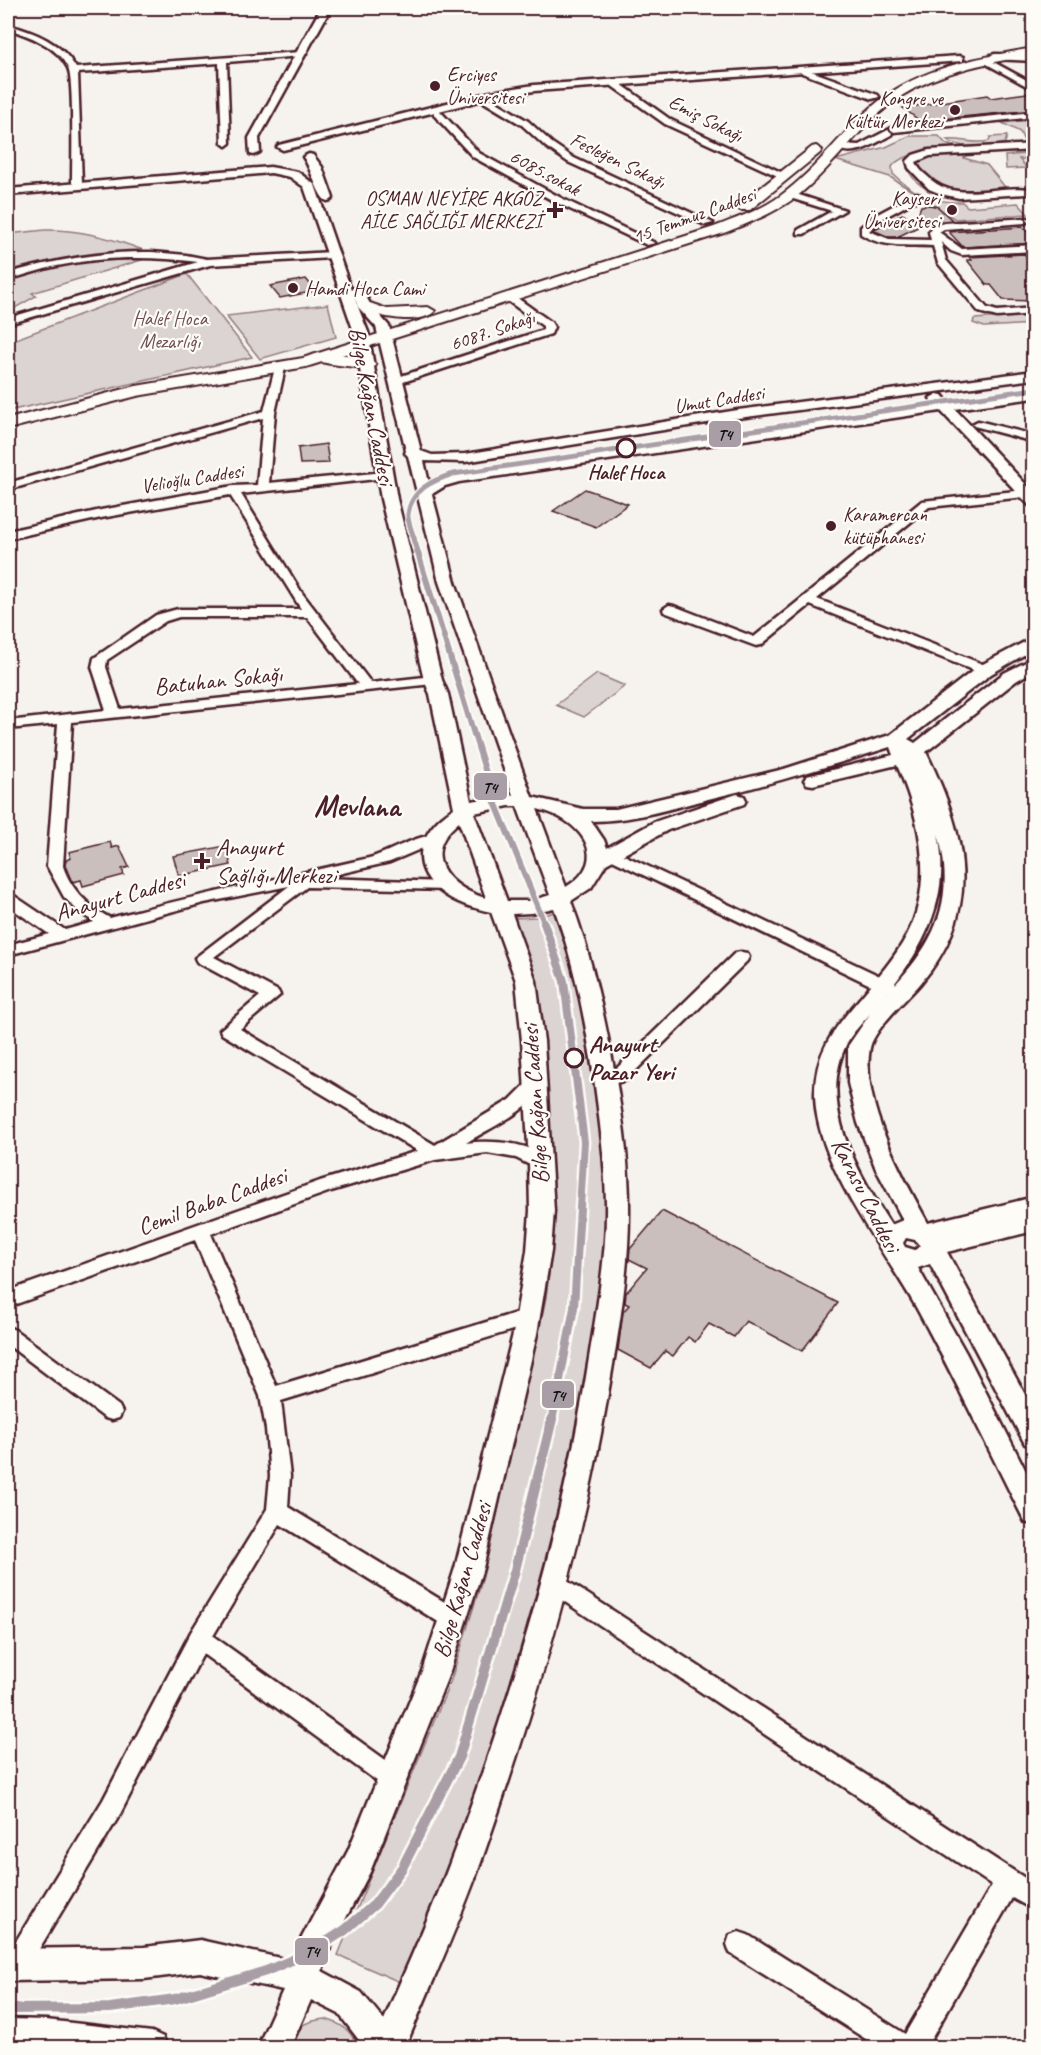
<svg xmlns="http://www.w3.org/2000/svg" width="1041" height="2055" font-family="Caveat,sans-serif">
<rect width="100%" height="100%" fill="#f6f3ef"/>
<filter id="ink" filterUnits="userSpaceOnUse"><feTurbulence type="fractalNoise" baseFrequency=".0167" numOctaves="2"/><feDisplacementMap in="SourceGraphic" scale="12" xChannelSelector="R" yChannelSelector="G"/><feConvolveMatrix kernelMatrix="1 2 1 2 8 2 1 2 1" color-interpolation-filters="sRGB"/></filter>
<g filter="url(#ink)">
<g fill="#dcd4d2" stroke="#937a7e" stroke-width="1.5">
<path d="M1033 120V140L1024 141 1020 132 1002 123Z"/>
<path d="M909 136H939L946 144 969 150C949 152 903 149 892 167L893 174C913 194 934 203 962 202L968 207 1018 203 1028 214 955 219 890 177 835 160 886 147Z"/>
<path d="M1007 136 1005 143C991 149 960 149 947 140 961 138 974 145 989 141L990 137Z"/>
<path d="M1033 153V159H1019L1027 168 1006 169 1005 156Z"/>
<path d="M965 156 964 158 987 165 1010 193C976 195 926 208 907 168 915 153 949 157 965 156Z"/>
<path d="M45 230C79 229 112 238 143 250L145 259 32 293 36 296 8 312V234Z"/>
<path d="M187 274 252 357 8 411V342Z"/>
<path d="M328 304 336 337 260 359 226 316Z"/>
<path d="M1033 315V324L984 327 973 323 974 319Z"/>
<path d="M597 674 625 686 584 717 556 705Z"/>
<path d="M558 911 575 972 604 1150 608 1220 602 1293 560 1530 418 1990 338 1955 451 1680 483 1577 546 1298 551 1257 554 1184 544 1046 537 986 514 918 536 917Z"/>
<path d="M325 2019C340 2023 353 2031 357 2047L281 2048C296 2029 301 2021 325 2019Z"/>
</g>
<g fill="#cbbfbe" stroke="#4a1f2b" stroke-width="1.5">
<path d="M1027 93 1034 97V110L920 121 903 108 987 95 991 98Z"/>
<path d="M930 205 938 207 952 220 926 223 897 237H889L873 230 902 214 916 219 921 206Z"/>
<path d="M1023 227 1034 239V243L963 247 949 232Z"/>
<path d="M1024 254 1034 264V301L1003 300 991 285H987L967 260H972L969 257Z"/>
<path d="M306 279 316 291 280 298 270 286Z"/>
<path d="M326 444 329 463 300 464 298 448Z"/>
<path d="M585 489 628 504 596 527 553 511Z"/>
<path d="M110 842 112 848 119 846 129 867 122 869 124 875 83 886 81 880 73 882 65 863 66 860 71 858 69 852Z"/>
<path d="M225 846 231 865 179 876 173 856Z"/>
<path d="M662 1211 838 1303 802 1351 746 1321 734 1337 709 1324 695 1342 688 1337 673 1356 665 1351 651 1368 618 1350 623 1312 629 1305 625 1303 626 1293 647 1268 629 1259 630 1249Z"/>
</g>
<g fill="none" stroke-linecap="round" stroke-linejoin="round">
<g stroke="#4a1f2b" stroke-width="5">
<g id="minor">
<path d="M8 25C35 32 62 43 76 68L301 52 305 54 301 56 227 62 230 143 226 146 222 143 219 63 78 73 82 183 77 186 72 183C72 163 74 80 68 68 57 46 30 36 8 29Z"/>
<path d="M986 58 1034 84V90L983 62 982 60Z"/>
<path d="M805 69 878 95 879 97 872 99 802 73V69Z"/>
<path d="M612 82H618L671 120 789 176 782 178 665 124 612 86Z"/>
<path d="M484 98H490L528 121 552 143 574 158 713 223 705 225 568 162 546 147 522 125 484 102Z"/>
<path d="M434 111H440L479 153 563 199 655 243 647 245 557 203 473 157 434 115Z"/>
<path d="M1034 112V117L894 132 890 129 894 126Z"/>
<path d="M888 130 892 133 891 135C874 144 853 159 835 147L839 144 859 145Z"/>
<path d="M1034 144V150L930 156 916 162C918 168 922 172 927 176 955 205 995 184 1030 189V193L1027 194 959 198 941 194 929 189 909 168 907 161 913 155 929 150Z"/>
<path d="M787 193H793L845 210 804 234H798V230L832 211 787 197Z"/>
<path d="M917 193 922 196 920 198 880 220 869 231 889 239 931 240 929 232 933 226 944 223 1028 218 1030 220 1025 223 944 229 939 232 962 249 1034 245V251L962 255 951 251 941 242 946 260 987 308 997 311 1034 308V314L997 317 979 312 938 263 933 246C908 245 882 248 861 234V227L874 216Z"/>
<path d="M152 252 186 255 207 259 332 252 337 255 332 258 210 265 8 324V318L198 262C151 256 104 256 57 266 41 269 24 276 8 279V273C56 260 102 251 152 252Z"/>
<path d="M505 295H513L551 322 554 327 551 334 400 383H392V379L543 330V326L505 299Z"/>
<path d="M280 365 285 368 275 413 269 483 385 472 391 475 385 478 241 494 302 593 371 683 433 676 440 680 433 684 72 722 63 866C71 890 88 906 110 918 196 895 282 878 369 858 386 854 422 832 437 836L439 839 437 842 390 862 321 878 445 882 453 887 450 890 307 887 214 957 278 991 280 995 240 1029 435 1145 510 1100 528 1082H540L543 1086C527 1113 491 1127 466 1143 488 1140 536 1141 549 1163L546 1168 540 1170 516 1158 487 1153 435 1160 331 1191 211 1234 276 1386 529 1309 536 1312 539 1317 536 1322 529 1325 281 1401 290 1476 288 1507 461 1612 464 1619 461 1626 453 1629 445 1626 280 1524 213 1636 401 1771 405 1779 401 1787 393 1790 385 1787 203 1654 119 1816 24 1974 15 1977 8 1974V1954L103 1800 191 1632 267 1509 270 1476 266 1429 260 1396 195 1240 8 1307V1291L320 1181 418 1151 222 1034 220 1030 260 996 197 962 195 958 289 886 204 903 8 955V945L49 934 8 906V894L13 895 65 930 94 922 78 911 64 897 47 866 58 724 8 729V721L106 710 92 667 94 658 156 615 178 609H301L230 495 101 518 8 539V531L101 510 233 486 257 485 263 418 8 490V483L264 411 275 368ZM179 617H307L358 684 120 709 106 667 107 660 166 621Z"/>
<path d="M978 421 1034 435V442L974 426 972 424Z"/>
<path d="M1034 489V496L929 507 817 599 990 667 992 670 990 673H980L810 605 761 645 756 646 664 612 663 609 669 605 674 606 754 637 922 501Z"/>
<path d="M609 848 901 986 903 990 901 994H889L604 856 602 853 604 850Z"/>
<path d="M741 952 747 953 749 957 747 961 626 1080 605 1086 599 1084 597 1080 599 1076 614 1071 735 953Z"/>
<path d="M8 1327 15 1330 119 1406 122 1412 119 1418 112 1420 105 1418 8 1345Z"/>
<path d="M555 1573 1034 1884V1910L1012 1898 926 2048H880L730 1953 727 1944 730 1935 739 1932 748 1935 905 2034 992 1885 547 1590 544 1583 547 1576Z"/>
</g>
</g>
<g stroke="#4a1f2b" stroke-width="5">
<g id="tertiary">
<path d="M321 8H331L259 138 260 152 254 155 250 154 249 138Z"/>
<path d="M995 54 1034 55V61L991 59V55Z"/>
<path d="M959 56 963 57V61L534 91 491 98 283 150 277 147 279 145 491 92 534 85Z"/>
<path d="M309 154 313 155 322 167 333 198 331 200 327 201C318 198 311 167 303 157Z"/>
<path d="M270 167 298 172 315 185 351 290 357 286 361 287 370 304 389 326 421 451 432 455 465 454 738 410 1034 371V379L738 418 465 462 424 461 429 483 457 474 934 404 930 398 937 394 942 395 948 402 1034 390V398L955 409 1034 493V506L1029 505 941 411 459 482 445 486 432 494 455 582 532 797 583 809H616L784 769 890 735 979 666 1034 637V649L991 674 908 739 915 743 1004 673 1034 658V670L1016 681 926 752C966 834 985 909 920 984 907 999 873 1030 870 1048 860 1102 903 1177 928 1223L1034 1197V1231L947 1252 1034 1411V1447L1025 1444 930 1264 918 1268 966 1353 1034 1487V1525L1025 1522C989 1451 955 1378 916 1307 883 1248 817 1166 815 1097 814 1052 834 1029 861 997 877 978 895 958 907 935 935 881 920 818 897 765L813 785 807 784 804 780 807 776 893 755 890 747C830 766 770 784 708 799 669 809 632 821 591 821L604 840 607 848 654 822 737 794 744 796 746 800 744 804 668 830 606 864 591 888 571 901C593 960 605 1019 616 1080 623 1121 629 1163 629 1205 630 1269 618 1336 607 1400 581 1553 537 1702 486 1848 463 1916 432 1981 405 2048H365L339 2014 311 2000 290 2048H257L283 1990 200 1972 144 1979 8 1981V1949L144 1947 200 1940 293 1961 300 1941 348 1851 422 1671 455 1568 513 1334 527 1251 530 1211 529 1163 522 1041 516 981 491 912C473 908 455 903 440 891 406 863 422 828 454 808L430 694 424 680 381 499 354 332 304 187 290 177 271 173 8 195V189ZM354 297 359 308 376 327 406 451 405 453 408 456 439 582 513 795 471 801 448 694 442 680 397 499 368 332ZM509 806H517L550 895 531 901H507L474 813ZM537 809C577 817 614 858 566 887ZM459 822 486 898C447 887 419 854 459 822ZM938 834C957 902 934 946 886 994 925 947 951 896 938 834ZM554 908C574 961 584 1015 593 1071 599 1115 605 1158 606 1203 607 1255 597 1307 589 1358 563 1526 514 1690 455 1849 434 1907 408 1963 384 2020L361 1992 322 1971 326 1956 370 1872 450 1671 483 1568 537 1334 551 1251 554 1211 551 1163 544 1041 536 981 512 914 531 913ZM870 1014 848 1046V1083L858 1123 876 1169 903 1220 891 1225C859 1174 816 1105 847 1043 852 1033 862 1023 870 1014ZM906 1238 915 1240 920 1246 915 1250 905 1247 903 1243Z"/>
<path d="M8 2019 46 2020 152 2032 163 2037 168 2048H8Z"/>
</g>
</g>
<g stroke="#4a1f2b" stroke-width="4">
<g id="secondary">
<path d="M1034 48V55C989 62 942 71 903 95 863 121 837 163 801 193 778 212 751 222 724 233L342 355C353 355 368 357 376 365L373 368C369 369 326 364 322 362L306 367 137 396 8 429V419L136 386 303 358 714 227C737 218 761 210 780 196 818 169 843 129 879 101 922 67 981 57 1034 48Z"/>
<path d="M816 146 822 150 820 153 750 210H740L738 207 740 204 812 147Z"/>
<path d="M364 301 387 309 428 307 435 311C421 326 375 317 359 308L357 305 359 302Z"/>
</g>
</g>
<use href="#minor" fill="#fdfcf7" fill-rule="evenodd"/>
<use href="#tertiary" fill="#fdfcf7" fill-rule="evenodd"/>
<use href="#secondary" fill="#fdfcf7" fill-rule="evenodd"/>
<g stroke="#fdfcf7" stroke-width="8">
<path id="tram-1-far3" d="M414 538C412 531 407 521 408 514 411 490 433 480 453 474L1034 389"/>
</g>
<g stroke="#fdfcf7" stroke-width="10">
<path id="tram-1-far2" d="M413 537 495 802 545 925"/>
</g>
<g stroke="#fdfcf7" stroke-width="13">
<path id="tram-1-far1" d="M544 923 564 981 584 1142 574 1308 552 1421"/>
</g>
<g stroke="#fdfcf7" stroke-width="15">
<path id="tram-1" d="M8 2009 110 2008 175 1999 266 1971 311 1952 345 1930 375 1904 402 1868 459 1757 515 1570 552 1419"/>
</g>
<use href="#tram-1-far3" stroke="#a99ea6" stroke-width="5"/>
<use href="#tram-1-far2" stroke="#a99ea6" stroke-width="6"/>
<use href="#tram-1-far1" stroke="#a99ea6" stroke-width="8"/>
<use href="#tram-1" stroke="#a99ea6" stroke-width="10"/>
</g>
</g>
<g fill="#4a1f2b" stroke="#fdfcf7" stroke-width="2">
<circle cx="435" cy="86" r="6"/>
<circle cx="955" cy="110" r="6"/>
<path d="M552 201h6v6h6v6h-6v6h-6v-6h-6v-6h6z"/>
<circle cx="952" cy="210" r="6"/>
<circle cx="293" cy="288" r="6"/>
<circle cx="831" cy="526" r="6"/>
<path d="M199 852h6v6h6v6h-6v6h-6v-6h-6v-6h6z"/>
</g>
<g fill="#fdfcf7" stroke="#4a1f2b" stroke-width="3">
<circle cx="626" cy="448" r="9"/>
<circle cx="574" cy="1058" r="9"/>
</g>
<g text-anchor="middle" stroke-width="4.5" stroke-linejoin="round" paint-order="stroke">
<g font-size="20" fill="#4a1f2b" stroke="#fdfcf7" text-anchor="start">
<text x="447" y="81">Erciyes<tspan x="447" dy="23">Üniversitesi</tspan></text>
<text x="943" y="105" text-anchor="end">Kongre ve<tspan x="943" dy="23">Kültür Merkezi</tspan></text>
<text x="542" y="205" text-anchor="end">OSMAN NEYİRE AKGÖZ<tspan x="542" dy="23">AİLE SAĞLIĞI MERKEZİ</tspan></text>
<text x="940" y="205" text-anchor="end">Kayseri<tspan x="940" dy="23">Üniversitesi</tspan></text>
<text x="305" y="295">Hamdi Hoca Cami</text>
<text x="843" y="521">Karamercan<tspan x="843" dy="23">kütüphanesi</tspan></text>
</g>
<g font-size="20" fill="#4a1f2b" stroke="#fdfcf7">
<text transform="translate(706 118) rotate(27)" y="7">Emiş Sokağı</text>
<text transform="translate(618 160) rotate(26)" y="7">Fesleğen Sokağı</text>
<text transform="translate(545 172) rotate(28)" y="7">6085.sokak</text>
<text transform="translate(694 215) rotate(-20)" y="7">15 Temmuz Caddesi</text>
<text transform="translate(492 330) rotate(-19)" y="7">6087. Sokağı</text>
<text transform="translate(719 399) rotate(-9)" y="7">Umut Caddesi</text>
<text transform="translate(192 478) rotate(-9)" y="7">Velioğlu Caddesi</text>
</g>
<g font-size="20" fill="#6e4c55" stroke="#fdfcf7">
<text x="170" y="325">Halef Hoca<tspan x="170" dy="23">Mezarlığı</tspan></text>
</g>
<g font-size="20" font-weight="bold" fill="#4a1f2b" stroke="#fdfcf7">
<text x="626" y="479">Halef Hoca</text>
</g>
<g font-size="24" fill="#4a1f2b" stroke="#fdfcf7">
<text transform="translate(372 406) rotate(79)" y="8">Bilge Kağan Caddesi</text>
<text transform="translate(218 680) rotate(-6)" y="8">Batuhan Sokağı</text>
<text transform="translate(120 896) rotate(-15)" y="8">Anayurt Caddesi</text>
<text transform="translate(535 1104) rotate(-94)" y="8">Bilge Kağan Caddesi</text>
<text transform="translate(866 1195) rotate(63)" y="8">Karasu Caddesi</text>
<text transform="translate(212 1201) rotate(-20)" y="8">Cemil Baba Caddesi</text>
<text transform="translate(462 1580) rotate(-74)" y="8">Bilge Kağan Caddesi</text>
</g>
<g font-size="24" fill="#4a1f2b" stroke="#fdfcf7" text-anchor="start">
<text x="216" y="855">Anayurt<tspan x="216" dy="28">Sağlığı Merkezi</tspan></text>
</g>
<g font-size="24" font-weight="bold" fill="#4a1f2b" stroke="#fdfcf7" text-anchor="start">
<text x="589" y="1052">Anayurt<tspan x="589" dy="28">Pazar Yeri</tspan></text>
</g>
<g font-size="30" font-weight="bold" fill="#4a1f2b" stroke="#fdfcf7">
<text x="357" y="816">Mevlana</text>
</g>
</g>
<g stroke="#fdfcf7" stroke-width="2">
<rect x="708" y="420" width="34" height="28" rx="6" fill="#a99ea6"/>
<rect x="473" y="772" width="35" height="29" rx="6" fill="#a99ea6"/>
<rect x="541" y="1380" width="34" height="29" rx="6" fill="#a99ea6"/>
<rect x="294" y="1937" width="35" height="29" rx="6" fill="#a99ea6"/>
</g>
<g font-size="16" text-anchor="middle" font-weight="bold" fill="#111">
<text x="725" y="440">T4</text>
<text x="490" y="793">T4</text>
<text x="558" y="1401">T4</text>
<text x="312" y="1957">T4</text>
</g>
<rect width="1041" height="2055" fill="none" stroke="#fdfcf7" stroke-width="30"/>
<rect x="15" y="15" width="1011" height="2025" fill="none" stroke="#4a1f2b" stroke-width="2" filter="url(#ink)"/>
</svg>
